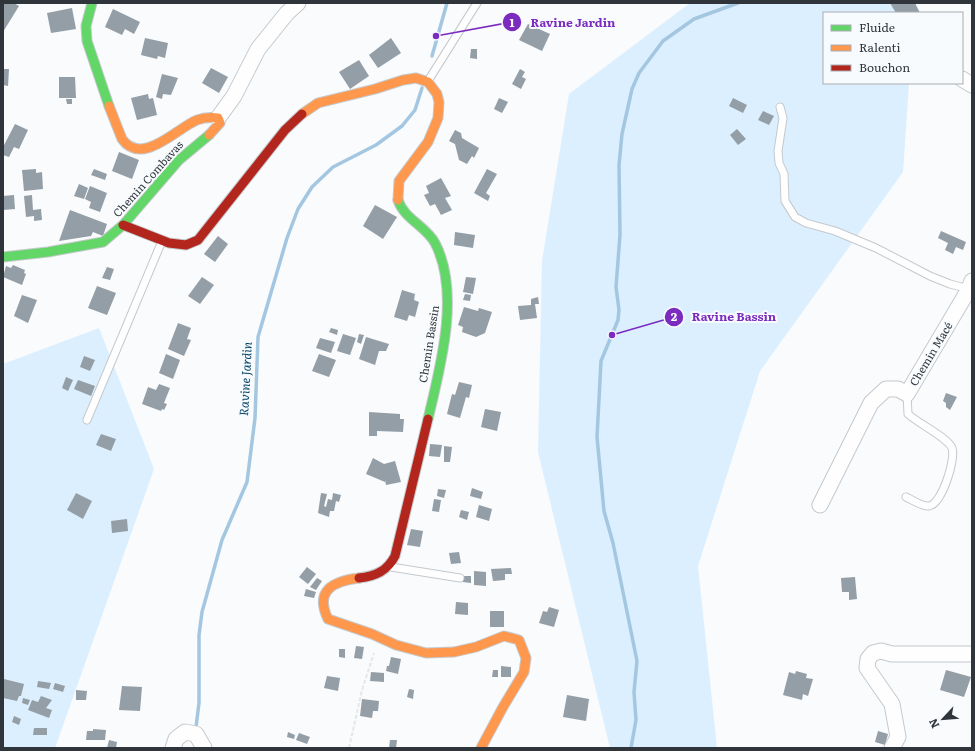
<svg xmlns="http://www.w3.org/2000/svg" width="975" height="751" font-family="Literata,serif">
<rect width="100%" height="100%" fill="#f9fbfd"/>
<g fill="#dceffe">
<path d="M690 3H915L914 13H824V83H909L903 172 760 371 698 566 717 748H610L538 452 542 261 569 94Z"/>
<path d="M99 328 154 469 55 748H3V364Z"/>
</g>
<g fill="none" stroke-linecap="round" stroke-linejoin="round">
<g stroke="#a4c7e1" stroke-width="3.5">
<path d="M432 56 447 3"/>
<path d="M196 727 199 703V635L202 612 222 540 247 482 255 418 258 337 287 238 298 209 312 187 333 167 376 145 402 126 415 110 422 88"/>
<path d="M631 748 636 720 634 692 637 661 613 543 604 511 597 437 601 361 618 320 619 310 616 287 620 235 619 165 622 134 632 89 639 73 663 41 694 19 738 3"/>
</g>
</g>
<g fill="#949ea6">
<path d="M3 3H14L19 6 3 32Z"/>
<path d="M890 3H915L920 13H896Z"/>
<path d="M72 8 76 29 51 33 47 13Z"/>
<path d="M113 9 140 22 134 34 125 29 122 35 105 27Z"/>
<path d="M528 24 550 34 542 51 519 40Z"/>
<path d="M145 38 168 43 165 58 158 56 157 59 141 55Z"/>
<path d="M391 38 401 53 378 68 369 55Z"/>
<path d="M471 49H477V59L470 58Z"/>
<path d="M359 60 369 76 350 89 339 72Z"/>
<path d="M211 68 228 77 219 93 202 83Z"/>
<path d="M3 69H9L8 86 3 85Z"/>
<path d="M520 69 525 72 522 77 526 79 521 89 512 84Z"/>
<path d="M162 74 178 78 171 95 163 94 162 99 156 97Z"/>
<path d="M59 77H75L76 98H59Z"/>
<path d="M148 94 149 99 153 98 157 115 137 120 131 98Z"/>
<path d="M499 98 508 102 502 113 494 109Z"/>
<path d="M733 98 747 105 743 113 729 106Z"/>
<path d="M66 99H72V104H67Z"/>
<path d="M763 111 774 116 769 125 758 120Z"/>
<path d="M15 124 28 130 19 149 14 147 9 157 3 155V147Z"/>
<path d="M737 129 746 139 738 145 730 135Z"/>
<path d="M455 130 461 133 462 138 479 148 474 158 472 156 467 164 459 160 455 144 449 141Z"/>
<path d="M119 152 139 160 132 179 112 171Z"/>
<path d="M36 169V173L42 172 43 189 24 191 22 170Z"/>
<path d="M94 169 107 174 105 180 91 175Z"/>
<path d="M487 169 497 174 486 193 490 196 488 201 474 193Z"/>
<path d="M441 178 451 196 445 198 452 210 441 215 435 204 430 206 424 195 429 193 426 186Z"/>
<path d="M79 184 88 188 84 199 74 196Z"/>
<path d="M90 186 107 193 100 212 89 208 91 202 85 199Z"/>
<path d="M14 195 15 209 3 210V196Z"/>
<path d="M32 195 33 210 41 209 42 220 34 221V216L26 217 24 196Z"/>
<path d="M375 205 397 217 383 239 363 226Z"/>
<path d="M70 210 107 224 103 236 93 232 91 236 59 241Z"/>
<path d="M941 231 966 242 963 250 956 247 953 254 945 250 948 243 938 238Z"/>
<path d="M455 232 475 235 473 248 454 245Z"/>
<path d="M218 236 228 244 215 262 204 254Z"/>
<path d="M13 265 25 270 24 273 26 274 22 285 3 277 6 266 11 268Z"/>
<path d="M107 267 114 269 110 280 102 278Z"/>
<path d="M202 277 214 285 200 304 188 296Z"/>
<path d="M466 277 476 278 473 294 463 292Z"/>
<path d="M97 286 116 293 107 315 88 308Z"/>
<path d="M402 290 415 294 414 300 419 302 415 317 409 315 407 321 394 317Z"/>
<path d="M465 294 471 295 470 301 463 300Z"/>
<path d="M22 295 37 300 28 323 14 316Z"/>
<path d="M538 297 539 304H535L537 318 520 320 518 306 531 305V299Z"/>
<path d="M464 307 478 311 479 308 492 312 485 333 476 337 462 332 463 327 458 325Z"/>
<path d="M178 323 191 328 187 339 191 340 184 356 168 349Z"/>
<path d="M331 328 338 330 337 335 329 332Z"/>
<path d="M343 334 356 338 350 355 337 351Z"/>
<path d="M359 334 364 335 361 344 357 342Z"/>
<path d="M366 337 389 344 386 351H379L375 365 359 359Z"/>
<path d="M320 338 335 342 331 353 316 348Z"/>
<path d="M166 354 180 360 173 379 159 373Z"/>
<path d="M319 354 336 360 329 377 312 371Z"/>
<path d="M84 356 95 360 90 371 80 367Z"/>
<path d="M66 377 73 380 68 391 62 388Z"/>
<path d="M78 380 95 386 91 396 74 389Z"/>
<path d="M459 382 472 385 469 398 466 397 460 418 447 414 452 394 455 395Z"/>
<path d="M159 384 170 388 164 403 167 404 164 410 162 409 161 411 142 404 148 387 156 390Z"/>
<path d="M946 393 957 397 950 410 946 407V403L943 401Z"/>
<path d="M485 409 501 412 497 431 481 427Z"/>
<path d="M369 412 400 414V419H404L403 432 377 431V436H369Z"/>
<path d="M101 434 116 439 111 451 96 445Z"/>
<path d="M430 444 442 445 440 457 429 456Z"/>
<path d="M444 446 452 447 450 462H444Z"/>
<path d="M373 458 384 464 395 461 401 482 386 485 385 480V482L366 474Z"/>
<path d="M472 488 483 492 481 499 470 496Z"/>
<path d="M438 489 446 490 444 498 437 496Z"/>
<path d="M76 493 92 501 83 519 67 510Z"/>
<path d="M321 493 327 494 324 506 326 507 328 499 332 500 333 493 341 495 339 502 336 501 334 511H330L329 517 318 513Z"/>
<path d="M434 499 441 500 439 512 432 511Z"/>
<path d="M479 505 492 509 489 521 476 517Z"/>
<path d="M461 510 469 512 467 520 459 517Z"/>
<path d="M127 519 128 531 112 533 111 521Z"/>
<path d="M411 529 423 531 420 547 407 545Z"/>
<path d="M459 552 461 563 451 564 449 553Z"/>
<path d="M307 567 316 574 308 584 299 577Z"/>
<path d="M511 568 512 574H505V580L493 581 491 569Z"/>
<path d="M474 571 486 572V586L474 585Z"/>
<path d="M463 576H471V583L463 582Z"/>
<path d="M855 577 857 599 849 600V592H842L841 578Z"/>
<path d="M317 578 322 581 316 590 310 587Z"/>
<path d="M306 589 316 592 314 598 304 596Z"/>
<path d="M456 602 468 603V615L455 614Z"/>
<path d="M549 607 559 610 554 627 539 623 543 611 547 612Z"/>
<rect x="490" y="611" width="14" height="16"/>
<path d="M356 646 364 647 362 659 354 658Z"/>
<path d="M339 649H345V658L339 657Z"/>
<path d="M391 657 401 659 398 674 386 671 387 666H389Z"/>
<path d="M501 666 511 667V677H501Z"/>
<path d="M493 670H498V677H492Z"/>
<path d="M946 670 971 677 964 697 940 690Z"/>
<path d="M796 671 807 674 806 678 813 679 808 696 803 694 802 700 783 695 789 672 795 674Z"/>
<path d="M371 672 384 673V682L370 681Z"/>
<path d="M327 676 340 678 338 691 324 688Z"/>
<path d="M4 679 24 684 21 696H19L17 701 3 698Z"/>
<path d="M38 681 51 683 49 689 37 687Z"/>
<path d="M55 683 65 686 63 692 53 689Z"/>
<path d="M122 686 142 687 140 711 119 710Z"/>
<path d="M409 689 414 690 413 699 407 697Z"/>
<path d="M76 690 87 691 86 700H76Z"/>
<path d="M567 695 589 699 586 721 563 717Z"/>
<path d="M41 696 52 700 46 708 52 710 49 718 28 710 32 700 38 702Z"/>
<path d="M23 698 30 700 28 705 22 703Z"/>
<path d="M362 699 379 701 378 711H373L372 718 360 716Z"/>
<path d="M14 716 21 719 19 725 12 722Z"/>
<path d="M34 728H47V735H33Z"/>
<path d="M93 729 106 730 105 740H86L87 731H93Z"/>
<path d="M878 731 888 734 885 745 875 742Z"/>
<path d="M288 732 295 735 294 739 287 737Z"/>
<path d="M299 733 310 737 307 744 296 740Z"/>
<path d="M109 740 117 742 116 748H107Z"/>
<path d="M390 740H397L396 748H389Z"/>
</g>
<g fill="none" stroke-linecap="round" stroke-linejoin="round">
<g stroke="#c5c9cc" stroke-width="9">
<g id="lane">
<path d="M428 81 477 3"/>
<path d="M780 107 783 118 778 151 779 163 784 174 785 201 795 217 806 223 835 231 876 248 930 276 950 284 969 289"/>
<path d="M87 420 162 241"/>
<path d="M906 497C913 500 922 507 929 506 942 504 956 459 952 448 947 437 919 424 908 414L907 394"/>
<path d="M391 567 460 578"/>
</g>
</g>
<g stroke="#c5c9cc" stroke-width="17">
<g id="street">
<path d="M962 79 972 85"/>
<path d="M218 118 234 96 258 49 287 13 298 3"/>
<path d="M820 505 871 403 886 389H898L907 394 969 289 972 281"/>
<path d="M173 748 176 739 185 732 196 734 204 748"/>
<path d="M892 748 898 737 892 704 867 668 868 659 873 653 881 651 892 654H972"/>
</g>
</g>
<g stroke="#c5c9cc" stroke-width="11">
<g id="fast">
<path d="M92 3 86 26 87 41 109 106"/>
<path d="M398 200C404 219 426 226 435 243 461 293 440 368 428 419"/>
<path d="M3 257 48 252 103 242 123 225 179 160 209 135"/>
</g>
</g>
<g stroke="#c5c9cc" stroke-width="11">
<g id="slow">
<path d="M109 106 122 139C142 167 177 128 197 120 205 117 210 117 218 118L220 123 209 135"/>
<path d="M302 114 318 103 375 89 403 80 416 78 428 82 437 94 439 102 438 118 428 142 399 181 398 200"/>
<path d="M359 578C334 581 314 590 328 619L372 634 396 645 426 653 454 652 476 647 504 636 519 640 526 658 524 672 503 707 481 748"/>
</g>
</g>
<g stroke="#c5c9cc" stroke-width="11">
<g id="jam">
<path d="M123 225 169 243 186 245 198 240 285 130 302 114"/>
<path d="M359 578C376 576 387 571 395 556L428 419"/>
</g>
</g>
<path stroke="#e5e7e7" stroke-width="2" stroke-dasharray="4 2" stroke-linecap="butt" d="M349 748 362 690 374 653"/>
<use href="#lane" stroke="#fefeff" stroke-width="7"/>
<use href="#street" stroke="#fefeff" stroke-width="15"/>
<use href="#fast" stroke="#63d668" stroke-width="9"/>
<use href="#slow" stroke="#ff974d" stroke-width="9"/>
<use href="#jam" stroke="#b3261e" stroke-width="9"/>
</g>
<g text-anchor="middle" stroke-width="4" stroke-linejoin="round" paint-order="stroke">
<g font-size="11" fill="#2f353a" stroke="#f8fbfe">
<text transform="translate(148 179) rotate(-48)" y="4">Chemin Combavas</text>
<text transform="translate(429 344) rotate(-81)" y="4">Chemin Bassin</text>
<text transform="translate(931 354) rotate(-59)" y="4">Chemin Macé</text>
</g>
<g font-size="12" font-style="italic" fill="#004163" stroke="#f8fbfe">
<text transform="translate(246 379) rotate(-87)" y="4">Ravine Jardin</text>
</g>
</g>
<path fill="none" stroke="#7b2cbf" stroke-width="1.5" d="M436 36L512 22M612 335L674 317"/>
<g fill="#7b2cbf" stroke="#f8fbfe" stroke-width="1.5">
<circle cx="436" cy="36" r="4"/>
<circle cx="612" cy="335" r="4"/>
<circle cx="512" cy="22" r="10"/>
<circle cx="674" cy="317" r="10"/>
</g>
<g font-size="12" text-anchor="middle" font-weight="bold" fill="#fff">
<text x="512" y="27">1</text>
<text x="674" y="321">2</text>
</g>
<g font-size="12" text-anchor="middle" font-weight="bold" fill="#7b2cbf" stroke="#f8fbfe" stroke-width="4" stroke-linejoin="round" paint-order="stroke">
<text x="573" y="27">Ravine Jardin</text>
<text x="734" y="321">Ravine Bassin</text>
</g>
<rect width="975" height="751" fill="none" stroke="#2f353a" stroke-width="8"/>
<rect x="823" y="12" width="140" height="72" fill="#f8fbfe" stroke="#a8acb0"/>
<rect x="831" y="25" width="20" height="6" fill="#63d668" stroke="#a8acb0"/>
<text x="859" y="32" font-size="12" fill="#2f353a">Fluide</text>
<rect x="831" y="45" width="20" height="6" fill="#ff974d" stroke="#a8acb0"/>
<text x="859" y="52" font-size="12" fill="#2f353a">Ralenti</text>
<rect x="831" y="65" width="20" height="6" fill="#b3261e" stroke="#a8acb0"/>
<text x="859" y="72" font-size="12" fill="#2f353a">Bouchon</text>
<g transform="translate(943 719) rotate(244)" stroke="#f8fbfe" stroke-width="3" paint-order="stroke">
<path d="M0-3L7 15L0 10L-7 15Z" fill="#2f353a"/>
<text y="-6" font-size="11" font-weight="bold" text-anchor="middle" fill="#2f353a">N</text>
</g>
</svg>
